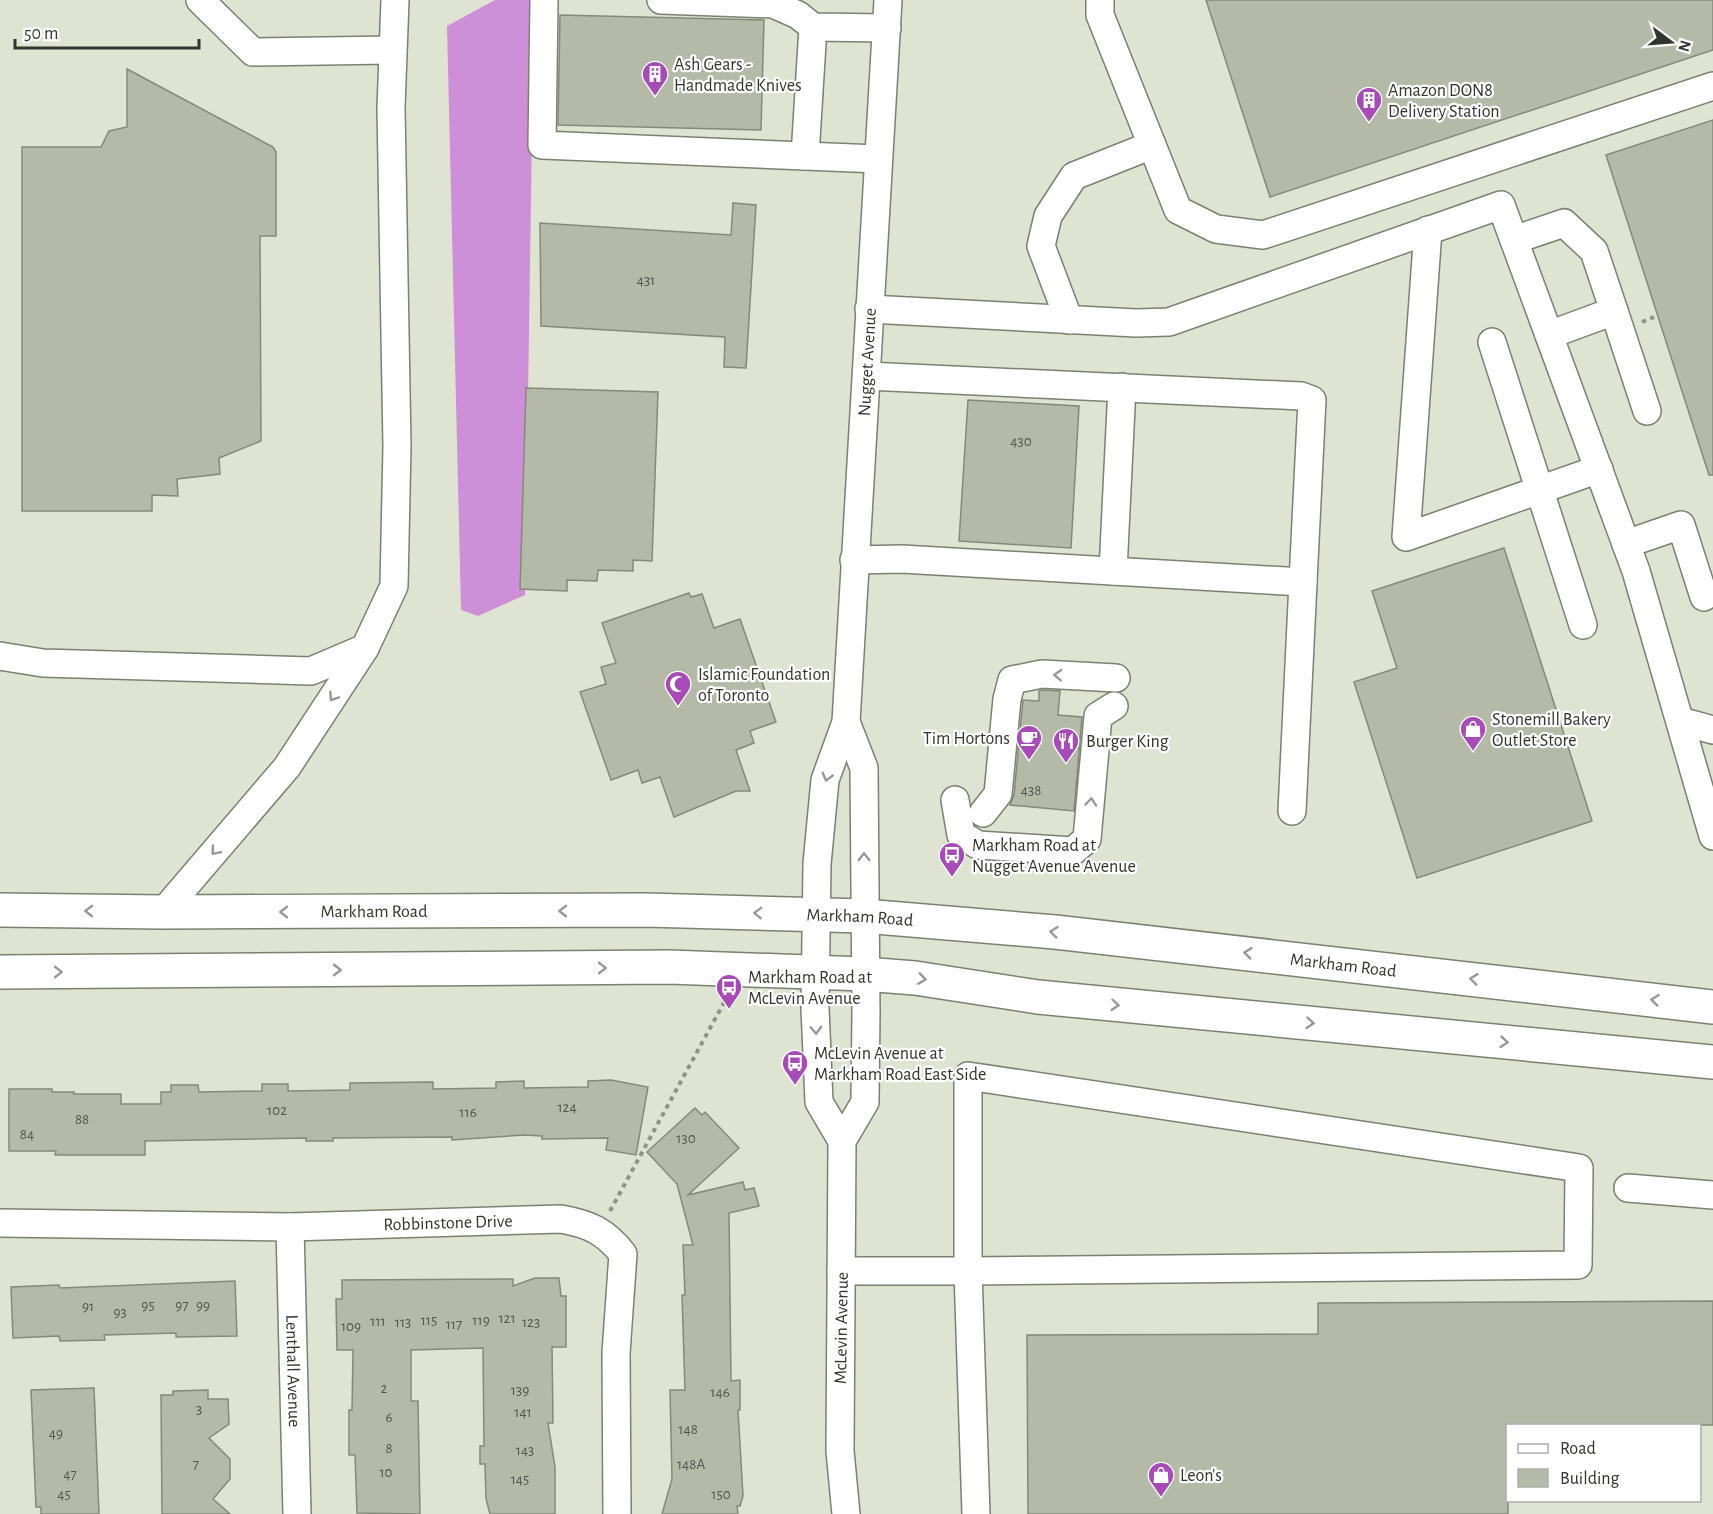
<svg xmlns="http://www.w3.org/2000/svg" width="1713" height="1514" font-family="'Alegreya Sans',sans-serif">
<rect width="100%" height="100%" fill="#dfe4d2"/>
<path fill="#ce8fd9" d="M495 0H534L525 595 478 616 461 610 447 26Z"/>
<g fill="#b4b9a8" stroke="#848978" stroke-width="1.5">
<path d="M1206 0H1713V50L1270 197Z"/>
<path d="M560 15 764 20 761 130 558 125Z"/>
<path d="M127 69 273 147 276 152V236H260L261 441 219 458 220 474 177 479 178 496 152 495V511H22V147H101L109 131 127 127Z"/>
<path d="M1713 120V475H1709L1606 155Z"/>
<path d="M733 203 756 205 746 368 724 367 725 337 541 326 540 223 731 235Z"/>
<path d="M526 388 658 392 652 561 633 560V571L598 570 597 581 567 580V591L520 589Z"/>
<path d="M968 400 1079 406 1071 548 959 541Z"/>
<path d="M1504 548 1592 821 1417 878 1354 682 1397 668 1372 591Z"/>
<path d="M689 593 691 597 702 594 714 628 740 619 776 722 750 731 754 743 736 750 750 791H736L674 817 660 777 642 783 638 770 611 780 580 692 606 684 601 667 616 663 602 623Z"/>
<path d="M1043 690 1060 691 1058 715 1082 717 1074 811 1010 805 1014 795 1023 700 1039 701V691Z"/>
<path d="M611 1080 648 1087 636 1155 606 1150 608 1138 542 1139V1136L524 1135 452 1140V1137L333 1138V1141H306V1138L145 1141V1155H55L56 1151H9V1089H52V1092H74V1094H121V1104H161V1092H171V1085H198L199 1092 262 1091V1084H288V1091L350 1090V1083L433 1082V1089L496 1088V1082L524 1081V1088L588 1087V1081Z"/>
<path d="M695 1108 702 1115 705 1112 739 1148 688 1195 743 1182 745 1190 754 1188 759 1206 729 1213 731 1381 740 1380V1410H738L743 1496 740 1506H737L738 1514H662L672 1479 670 1390H685L682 1295H685L683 1245H693L677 1184 647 1152Z"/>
<path d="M535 1278H559L561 1296H566V1347H552L553 1423H548L555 1467V1514H490L486 1499 485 1464H480V1446H484L483 1348 411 1350V1401H418L420 1514 357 1513 355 1455H349V1410H352L353 1350H337L336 1299H342V1280L513 1279V1286Z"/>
<path d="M235 1281 237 1336 176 1337V1333L104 1335 105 1340 60 1341 59 1336 13 1338 11 1287 59 1285 60 1288Z"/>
<path d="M1713 1301V1425H1508V1514H1028L1027 1335 1318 1334V1303Z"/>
<path d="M94 1388 99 1514H41V1507H36L31 1390Z"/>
<path d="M208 1390V1399H228L229 1424 209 1438 230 1459V1479L213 1499 230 1514H162L161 1395H173V1391Z"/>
</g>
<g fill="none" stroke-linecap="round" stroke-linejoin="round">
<g stroke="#7b8170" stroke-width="30">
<g id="minor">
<path d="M200 0 253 52 392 50"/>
<path d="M544 0 542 145 878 159"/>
<path d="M661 0 773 4 798 15 813 27 887 28"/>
<path d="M1100 0V15L1178 210 1216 229 1263 235 1713 86"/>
<path d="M805 156 813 27"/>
<path d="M1428 230 1406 537 1599 469"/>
<path d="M1514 240 1564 223 1594 251 1614 311"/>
<path d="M869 309 1136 323 1169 322 1501 205 1636 571 1713 836"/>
<path d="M1069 320 1041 246 1048 216 1074 176 1152 145"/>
<path d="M1549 335 1614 311 1647 411"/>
<path d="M1492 342 1583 625"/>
<path d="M1626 544 1681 525 1704 597"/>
<path d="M854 560 902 559 1303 582 1312 400 1301 396 867 376"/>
<path d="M1113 571 1122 387"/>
<path d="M0 656 43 663 311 671 365 648 394 586 397 446 391 108 395 0"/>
<path d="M1680 721 1713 730"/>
<path d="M846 722 864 768 866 1011 865 1102 842 1141 840 1451 846 1514"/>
<path d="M955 800 961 835 978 845 1073 851 1087 839 1098 716 1114 706"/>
<path d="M1292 811 1303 582"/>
<path d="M983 813 998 794 1007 699 1012 680 1042 674 1116 678"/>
<path d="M163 912 287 767 365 648"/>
<path d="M968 1076 1579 1168 1578 1265 968 1271Z"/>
<path id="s1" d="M842 1141 819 1102 815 1008 817 864 825 780 846 722 888 0"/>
<path d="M1628 1188 1713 1195"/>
<path id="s2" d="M0 1223 290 1227 561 1219C589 1224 605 1231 623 1254L616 1353 617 1514"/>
<path id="s3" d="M290 1227 297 1514"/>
<path d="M841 1271H968L976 1514"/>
</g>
</g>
<g stroke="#7b8170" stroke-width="36">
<g id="major">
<path id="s4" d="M0 910 163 912 646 910 864 916 1055 932 1713 1007"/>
<path d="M0 972 669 967 864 974 915 978 1038 997 1713 1062"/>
</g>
</g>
<g stroke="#8f9386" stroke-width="4" stroke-dasharray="4.5 4.5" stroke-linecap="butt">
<path d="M1642 322 1654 317"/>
<path d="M610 1211 726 999"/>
</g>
<use href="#minor" stroke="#fff" stroke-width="27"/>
<use href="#major" stroke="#fff" stroke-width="33"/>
</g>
<defs><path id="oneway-chevron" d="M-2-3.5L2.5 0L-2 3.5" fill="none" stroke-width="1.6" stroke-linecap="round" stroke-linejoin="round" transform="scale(1.5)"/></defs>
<g stroke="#989a96">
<use href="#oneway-chevron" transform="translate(1058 675) rotate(-177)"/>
<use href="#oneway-chevron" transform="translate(333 697) rotate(123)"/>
<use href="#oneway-chevron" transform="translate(827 777) rotate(105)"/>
<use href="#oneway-chevron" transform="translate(1091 802) rotate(-85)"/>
<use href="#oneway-chevron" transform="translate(215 851) rotate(130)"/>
<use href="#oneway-chevron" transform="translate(864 857) rotate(-90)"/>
<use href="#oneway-chevron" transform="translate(89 911) rotate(-179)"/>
<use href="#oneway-chevron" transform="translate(563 911) rotate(180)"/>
<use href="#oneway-chevron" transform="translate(284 912) rotate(180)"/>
<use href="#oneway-chevron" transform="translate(758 913) rotate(-178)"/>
<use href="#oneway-chevron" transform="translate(1054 932) rotate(-174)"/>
<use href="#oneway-chevron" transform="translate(1248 953) rotate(-174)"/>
<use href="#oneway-chevron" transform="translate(602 968)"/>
<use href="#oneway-chevron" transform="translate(337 970)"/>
<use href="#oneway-chevron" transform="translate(58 972)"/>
<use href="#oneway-chevron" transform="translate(922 979) rotate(8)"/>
<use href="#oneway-chevron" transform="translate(1474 979) rotate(-173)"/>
<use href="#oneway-chevron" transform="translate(1655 1000) rotate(-174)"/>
<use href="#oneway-chevron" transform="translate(1115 1005) rotate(5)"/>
<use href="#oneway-chevron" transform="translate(1310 1023) rotate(5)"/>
<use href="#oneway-chevron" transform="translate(816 1030) rotate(88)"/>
<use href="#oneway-chevron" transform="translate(1504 1042) rotate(5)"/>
</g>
<defs>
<g id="building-pin" transform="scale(1.35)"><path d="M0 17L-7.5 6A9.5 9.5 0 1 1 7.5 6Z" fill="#a74cb7" stroke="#fff"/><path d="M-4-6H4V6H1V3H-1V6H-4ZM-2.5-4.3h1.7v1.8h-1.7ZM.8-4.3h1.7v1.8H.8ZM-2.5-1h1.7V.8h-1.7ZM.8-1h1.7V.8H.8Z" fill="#fff"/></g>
<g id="mosque-pin" transform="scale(1.35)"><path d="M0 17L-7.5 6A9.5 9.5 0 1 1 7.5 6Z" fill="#a74cb7" stroke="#fff"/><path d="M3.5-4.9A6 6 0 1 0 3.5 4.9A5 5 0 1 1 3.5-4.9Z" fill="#fff"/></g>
<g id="shop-pin" transform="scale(1.35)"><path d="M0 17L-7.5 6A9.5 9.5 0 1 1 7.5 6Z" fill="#a74cb7" stroke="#fff"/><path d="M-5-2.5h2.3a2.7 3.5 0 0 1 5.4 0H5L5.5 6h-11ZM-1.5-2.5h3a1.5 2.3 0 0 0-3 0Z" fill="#fff"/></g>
<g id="cafe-pin" transform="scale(1.35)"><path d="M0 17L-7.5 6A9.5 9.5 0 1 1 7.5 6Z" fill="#a74cb7" stroke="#fff"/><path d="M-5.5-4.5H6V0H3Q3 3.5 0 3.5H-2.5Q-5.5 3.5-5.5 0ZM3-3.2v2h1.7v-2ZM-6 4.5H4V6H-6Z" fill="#fff"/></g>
<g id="restaurant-pin" transform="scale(1.35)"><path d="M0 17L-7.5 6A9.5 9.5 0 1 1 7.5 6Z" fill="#a74cb7" stroke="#fff"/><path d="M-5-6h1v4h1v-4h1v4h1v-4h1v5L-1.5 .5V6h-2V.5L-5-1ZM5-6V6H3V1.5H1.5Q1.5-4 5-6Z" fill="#fff"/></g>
<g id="bus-pin" transform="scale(1.35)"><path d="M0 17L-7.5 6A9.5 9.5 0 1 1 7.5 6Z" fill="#a74cb7" stroke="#fff"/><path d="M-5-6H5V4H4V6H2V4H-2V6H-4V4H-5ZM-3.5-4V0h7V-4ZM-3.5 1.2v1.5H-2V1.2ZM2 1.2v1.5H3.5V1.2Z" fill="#fff"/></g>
</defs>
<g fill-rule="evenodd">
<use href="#building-pin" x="655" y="74"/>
<use href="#building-pin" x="1369" y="100"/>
<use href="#mosque-pin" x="678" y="684"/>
<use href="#shop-pin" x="1473" y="729"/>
<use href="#cafe-pin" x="1029" y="738"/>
<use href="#restaurant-pin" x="1066" y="741"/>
<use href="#bus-pin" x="952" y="855"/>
<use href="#bus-pin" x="729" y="987"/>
<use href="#bus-pin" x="795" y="1063"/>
<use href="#shop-pin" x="1161" y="1475"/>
</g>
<g text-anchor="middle" stroke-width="4.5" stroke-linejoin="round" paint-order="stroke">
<g font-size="15" fill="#52564c">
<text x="646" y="285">431</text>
<text x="1021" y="446">430</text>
<text x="1031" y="795">438</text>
<text x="567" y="1112">124</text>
<text x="277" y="1115">102</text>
<text x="468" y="1117">116</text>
<text x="82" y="1124">88</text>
<text x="27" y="1139">84</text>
<text x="686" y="1143">130</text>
<text x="148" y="1310">95</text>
<text x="182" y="1310">97</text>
<text x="203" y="1310">99</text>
<text x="88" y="1311">91</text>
<text x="120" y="1317">93</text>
<text x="507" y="1323">121</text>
<text x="429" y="1325">115</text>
<text x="481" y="1325">119</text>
<text x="378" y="1326">111</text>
<text x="403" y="1327">113</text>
<text x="531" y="1327">123</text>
<text x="454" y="1329">117</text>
<text x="351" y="1331">109</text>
<text x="384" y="1393">2</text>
<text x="520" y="1395">139</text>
<text x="720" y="1397">146</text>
<text x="199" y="1414">3</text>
<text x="523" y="1417">141</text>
<text x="389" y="1422">6</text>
<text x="688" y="1434">148</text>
<text x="56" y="1438">49</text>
<text x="389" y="1453">8</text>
<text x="525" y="1455">143</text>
<text x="196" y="1469">7</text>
<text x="691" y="1469">148A</text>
<text x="386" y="1477">10</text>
<text x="70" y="1479">47</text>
<text x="520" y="1484">145</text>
<text x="64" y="1499">45</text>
<text x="721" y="1499">150</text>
</g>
<g font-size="18" fill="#32352d" stroke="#fff" text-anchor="start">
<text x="674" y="70">Ash Gears -<tspan x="674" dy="21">Handmade Knives</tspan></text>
<text x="1388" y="96">Amazon DON8<tspan x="1388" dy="21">Delivery Station</tspan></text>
<text x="698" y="680">Islamic Foundation<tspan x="698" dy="21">of Toronto</tspan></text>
<text x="1492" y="725">Stonemill Bakery<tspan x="1492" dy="21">Outlet Store</tspan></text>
<text x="1010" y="744" text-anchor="end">Tim Hortons</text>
<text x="1086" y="747">Burger King</text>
<text x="972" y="851">Markham Road at<tspan x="972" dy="21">Nugget Avenue Avenue</tspan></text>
<text x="748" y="983">Markham Road at<tspan x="748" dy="21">McLevin Avenue</tspan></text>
<text x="814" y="1059">McLevin Avenue at<tspan x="814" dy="21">Markham Road East Side</tspan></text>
<text x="1180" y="1481">Leon's</text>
</g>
<g font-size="18" fill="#32352d" stroke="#fff">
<text dy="6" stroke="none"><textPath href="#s1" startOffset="790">Nugget Avenue</textPath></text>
<text dy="6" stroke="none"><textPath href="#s4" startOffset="374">Markham Road</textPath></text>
<text dy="6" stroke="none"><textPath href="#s4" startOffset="860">Markham Road</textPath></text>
<text dy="6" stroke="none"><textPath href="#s4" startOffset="1346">Markham Road</textPath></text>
<text dy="6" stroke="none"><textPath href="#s2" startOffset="448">Robbinstone Drive</textPath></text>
<text transform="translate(841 1328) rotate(-89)" y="6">McLevin Avenue</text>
<text dy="6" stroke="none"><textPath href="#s3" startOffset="144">Lenthall Avenue</textPath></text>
</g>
</g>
<rect x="1506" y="1424" width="195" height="78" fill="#ffffff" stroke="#adaeab" stroke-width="1.5"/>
<rect x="1518" y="1444" width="30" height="9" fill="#ffffff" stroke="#adaeab" stroke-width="1.5"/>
<text x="1560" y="1454" font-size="18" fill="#32352d">Road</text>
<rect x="1518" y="1469" width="30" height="18" fill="#b4b9a8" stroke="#adaeab" stroke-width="1.5"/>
<text x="1560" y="1484" font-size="18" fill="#32352d">Building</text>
<g transform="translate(1671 42) rotate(106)" stroke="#ffffff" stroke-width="4.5" paint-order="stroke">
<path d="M0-4.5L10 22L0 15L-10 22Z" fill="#32352d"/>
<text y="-9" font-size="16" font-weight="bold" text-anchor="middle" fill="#32352d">N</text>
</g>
<path d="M15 39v9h184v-9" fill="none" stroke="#32352d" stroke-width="3"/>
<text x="24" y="39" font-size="18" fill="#32352d" stroke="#ffffff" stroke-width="4.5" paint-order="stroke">50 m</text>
</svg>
